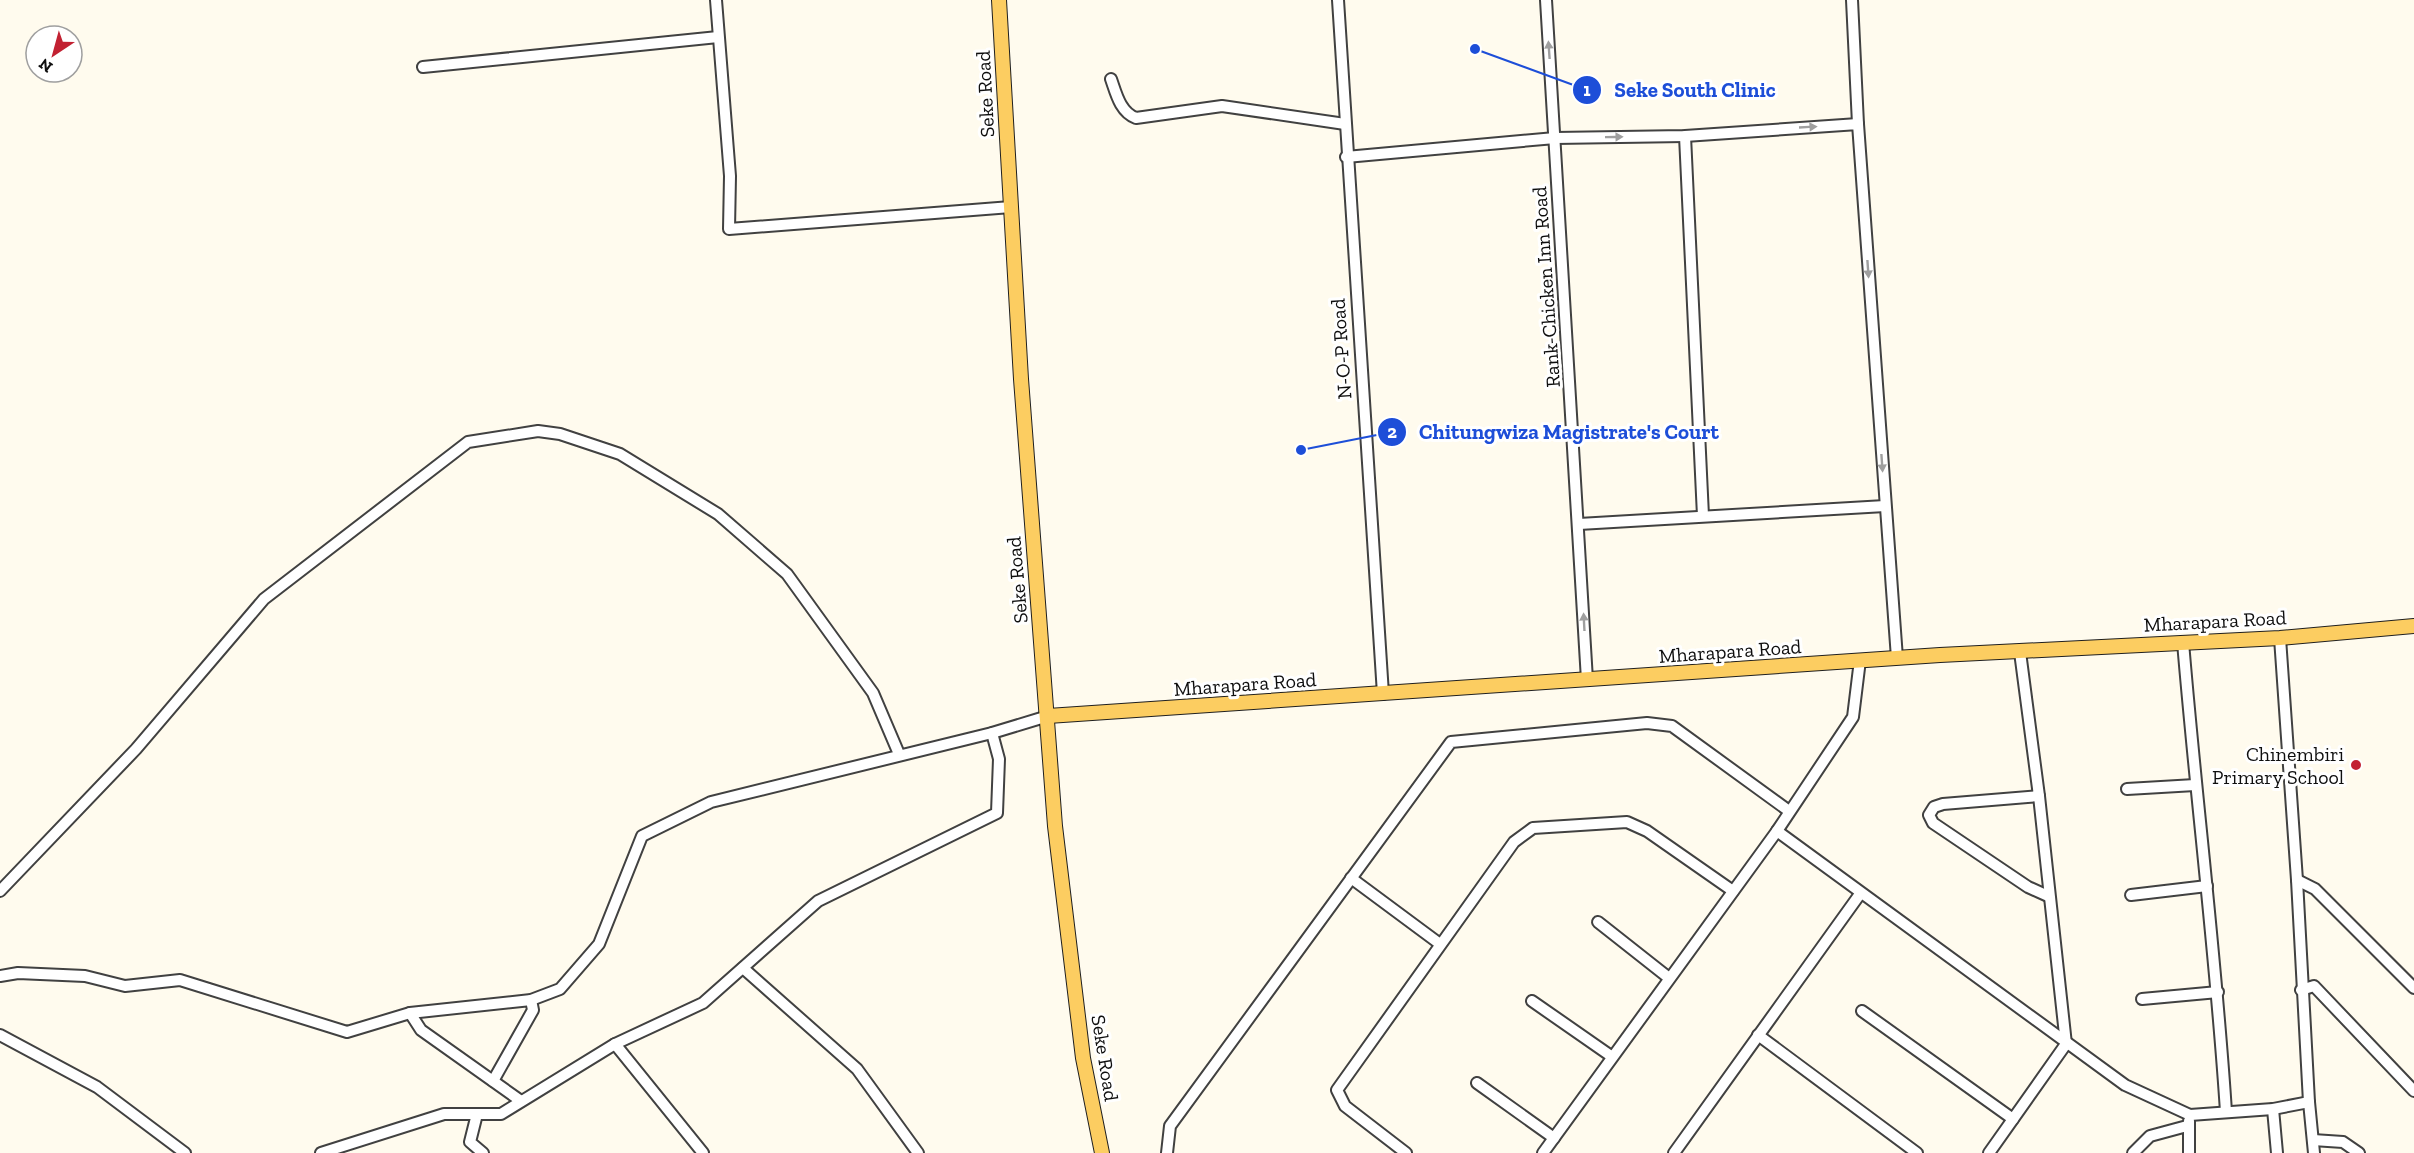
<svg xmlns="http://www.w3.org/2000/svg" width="2414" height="1153" font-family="'Zilla Slab',serif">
<rect width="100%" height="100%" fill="#fffbee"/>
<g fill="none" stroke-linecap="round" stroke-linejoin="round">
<g stroke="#414141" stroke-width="14">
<g id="minor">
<path d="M716 0 730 176 729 229 1011 207"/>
<path d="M1338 0 1383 694"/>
<path d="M1546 0 1587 680"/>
<path d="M1852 0 1858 124"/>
<path d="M423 67 718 37"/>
<path d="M1111 79C1116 93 1120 112 1136 118L1222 106 1345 124"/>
<path d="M1685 136 1703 516"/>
<path d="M1346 157 1555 138 1685 136 1858 124 1897 658"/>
<path d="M1579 524 1885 506"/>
<path d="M2280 638 2297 880 2309 1102 2314 1153"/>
<path d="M2183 642C2196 799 2216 955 2226 1112"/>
<path d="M2127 789 2195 785"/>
<path d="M2039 796 1943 804 1934 807 1929 815 1933 823 2028 887 2048 896"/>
<path d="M1777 831 2125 1085 2190 1115 2273 1109 2309 1102"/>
<path d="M1351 878 1440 944"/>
<path d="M2297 880 2315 889 2414 988"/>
<path d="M0 891 136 749 264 599 468 442 538 431 560 434 620 454 718 514 787 574 873 693 899 754"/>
<path d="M2131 895 2207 886"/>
<path d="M1598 922 1669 978"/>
<path d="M743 968 857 1069 918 1153"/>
<path d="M0 976 18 973 85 976 125 986 180 980 347 1032 410 1013 531 1000 560 989 599 944 642 836 711 802 992 733 1048 716"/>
<path d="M2301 990 2314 986 2414 1091"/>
<path d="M2142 999 2218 992"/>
<path d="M1532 1001 1611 1056"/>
<path d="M1862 1011 2013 1119"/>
<path d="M410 1013 421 1030 521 1101"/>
<path d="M0 1035 97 1087 185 1153"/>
<path d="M1758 1035 1917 1153"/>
<path d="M615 1044 703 1153"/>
<path d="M493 1081 533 1010 531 1000"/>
<path d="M1477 1083 1554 1138"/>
<path d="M2273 1109 2277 1153"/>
<path d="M477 1114 470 1142 483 1153"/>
<path d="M2189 1121V1153"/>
<path d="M2313 1140 2343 1142 2359 1153"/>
<path d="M321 1153 444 1114H501L615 1044 703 1003 818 901 997 813 999 759 992 733"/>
<path d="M1167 1153 1170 1126 1451 742 1647 723 1672 726 1789 811"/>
<path d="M1406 1153 1345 1106 1337 1090 1514 842 1533 828 1627 822 1647 831 1733 891"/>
<path d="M1543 1153 1777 831 1853 717 1860 660"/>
<path d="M1674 1153 1860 894"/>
<path d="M1989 1153 2066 1044 2039 796 2020 652"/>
<path d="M2133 1153 2150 1136 2187 1126"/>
</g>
</g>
<g stroke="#1f1f1f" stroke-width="16">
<g id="major">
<path d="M999 0 1021 379 1055 826 1083 1058 1102 1153"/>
<path d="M1048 716 1940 655 2280 638 2414 626"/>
</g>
</g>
<use href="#minor" stroke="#fff" stroke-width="10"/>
<use href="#major" stroke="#fccd61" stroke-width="14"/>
</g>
<defs><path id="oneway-solid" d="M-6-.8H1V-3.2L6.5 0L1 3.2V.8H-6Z" transform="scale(1.5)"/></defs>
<g fill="#9f9f9f">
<use href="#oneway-solid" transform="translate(1549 50) rotate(-94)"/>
<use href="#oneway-solid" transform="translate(1808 127) rotate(-3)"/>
<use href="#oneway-solid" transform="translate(1614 137) rotate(-1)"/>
<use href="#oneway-solid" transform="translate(1868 269) rotate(86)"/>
<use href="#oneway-solid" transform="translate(1882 463) rotate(86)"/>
<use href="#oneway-solid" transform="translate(1584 622) rotate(-93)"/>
</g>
<circle fill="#c22132" stroke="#fff" stroke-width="2" cx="2356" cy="765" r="6"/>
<g text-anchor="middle" stroke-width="6" stroke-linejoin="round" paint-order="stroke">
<g font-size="20" fill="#0e0e0e" stroke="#fff">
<text transform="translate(985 94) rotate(-93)" y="7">Seke Road</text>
<text transform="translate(1546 287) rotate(-94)" y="7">Rank-Chicken Inn Road</text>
<text transform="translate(1341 349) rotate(-94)" y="7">N-O-P Road</text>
<text transform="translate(1017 580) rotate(-95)" y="7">Seke Road</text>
<text transform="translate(2215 621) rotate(-3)" y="7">Mharapara Road</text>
<text transform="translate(1730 651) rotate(-4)" y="7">Mharapara Road</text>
<text transform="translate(1245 684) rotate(-4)" y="7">Mharapara Road</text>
<text transform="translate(1105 1058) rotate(81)" y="7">Seke Road</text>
</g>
<g font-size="20" fill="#0e0e0e" stroke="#fff" text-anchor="end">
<text x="2344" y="761">Chinembiri<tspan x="2344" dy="23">Primary School</tspan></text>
</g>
</g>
<path fill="none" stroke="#1d4ed8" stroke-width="2" d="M1475 49L1587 90M1301 450L1392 432"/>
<g fill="#1d4ed8" stroke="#fff" stroke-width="2">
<circle cx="1475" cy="49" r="6"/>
<circle cx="1301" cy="450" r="6"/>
<circle cx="1587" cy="90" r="15"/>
<circle cx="1392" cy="432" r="15"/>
</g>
<g font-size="18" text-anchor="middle" font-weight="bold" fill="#fff">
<text x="1587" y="96">1</text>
<text x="1392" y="438">2</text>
</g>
<g font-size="21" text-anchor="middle" font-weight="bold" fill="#1d4ed8" stroke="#fff" stroke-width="6" stroke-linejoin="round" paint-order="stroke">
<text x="1695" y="97">Seke South Clinic</text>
<text x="1569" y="439">Chitungwiza Magistrate's Court</text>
</g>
<g transform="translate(54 54) rotate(216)"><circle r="28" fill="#ffffff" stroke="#9f9f9f" stroke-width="1.5"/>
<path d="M0-4.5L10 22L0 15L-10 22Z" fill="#c22132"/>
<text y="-9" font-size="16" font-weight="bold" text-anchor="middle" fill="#0e0e0e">N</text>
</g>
</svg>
